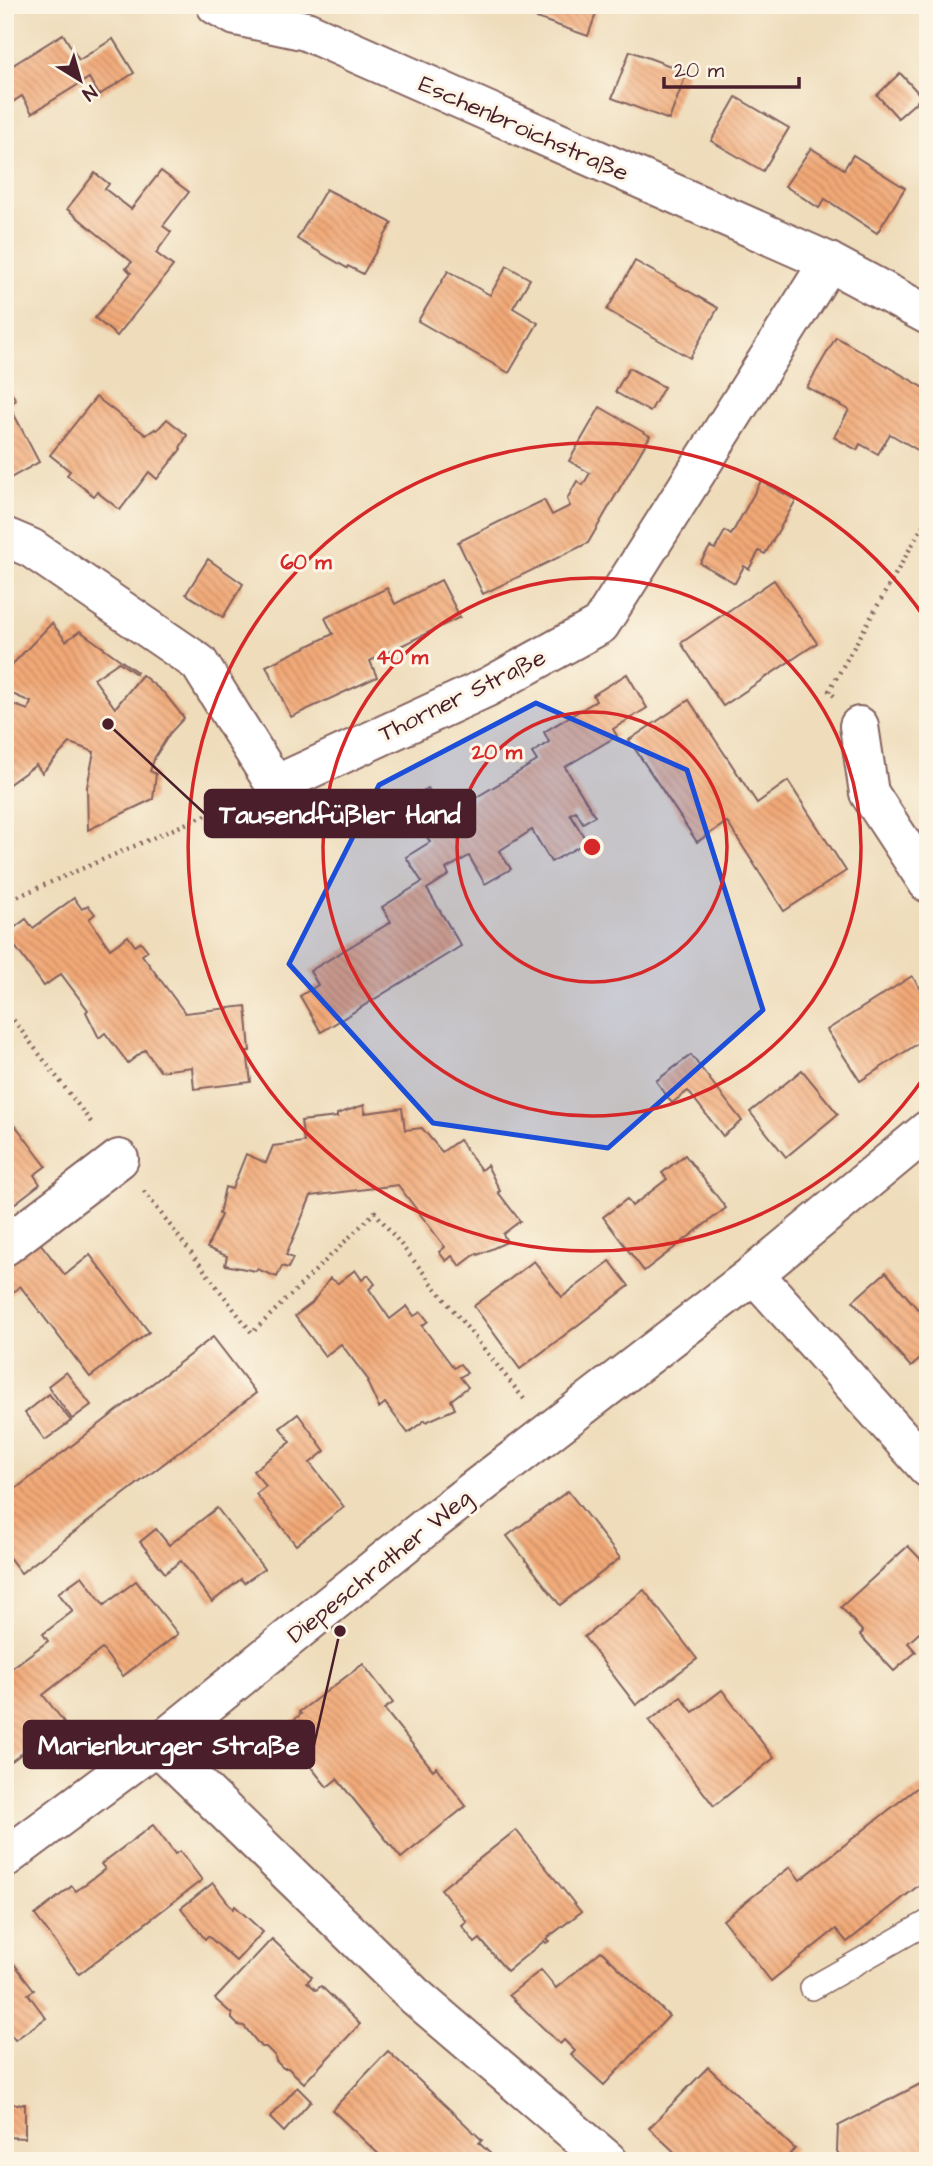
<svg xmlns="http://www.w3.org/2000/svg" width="933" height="2166" font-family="'Architects Daughter',sans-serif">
<defs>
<pattern id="building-back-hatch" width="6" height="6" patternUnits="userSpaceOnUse" patternTransform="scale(1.75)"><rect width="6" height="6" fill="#f2a977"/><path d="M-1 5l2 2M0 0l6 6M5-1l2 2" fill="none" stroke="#c68962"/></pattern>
</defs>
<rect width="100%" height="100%" fill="#fcf5e5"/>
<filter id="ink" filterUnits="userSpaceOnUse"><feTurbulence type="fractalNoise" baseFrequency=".0143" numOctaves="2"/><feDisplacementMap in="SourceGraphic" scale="14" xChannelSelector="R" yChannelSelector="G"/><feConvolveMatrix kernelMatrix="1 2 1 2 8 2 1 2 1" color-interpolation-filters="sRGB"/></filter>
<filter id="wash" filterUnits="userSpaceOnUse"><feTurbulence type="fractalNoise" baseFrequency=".00686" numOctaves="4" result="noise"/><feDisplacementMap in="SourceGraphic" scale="28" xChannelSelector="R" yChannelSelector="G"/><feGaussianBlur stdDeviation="1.57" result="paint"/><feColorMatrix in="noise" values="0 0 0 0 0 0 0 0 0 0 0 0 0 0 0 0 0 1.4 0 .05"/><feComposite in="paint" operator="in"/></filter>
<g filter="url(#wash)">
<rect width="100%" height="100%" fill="#eedcba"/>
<g id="blocks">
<g fill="url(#building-back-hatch)">
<path d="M534 5H599L588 36 531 16Z"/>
<path d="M63 34 79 60 113 39 134 73 99 95 89 78 32 113 22 96 5 107V70Z"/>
<path d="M630 51 687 72 669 120 612 98Z"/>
<path d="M900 73 922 97 898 118 877 95Z"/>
<path d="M736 97 789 128 763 171 711 141Z"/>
<path d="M811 148 844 169 853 155 905 188 877 233 825 199 819 208 785 186Z"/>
<path d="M161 171 189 192 163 226 171 232 156 253 173 266 117 336 95 318 131 273 126 268 132 262 67 209 95 173 109 184 105 189 131 209Z"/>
<path d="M326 189 392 223 363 274 348 266 347 268 297 239Z"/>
<path d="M635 261 718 308 690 358 607 310Z"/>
<path d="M507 266 530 279 513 308 538 323 509 373 418 321 448 271 490 295Z"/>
<path d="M836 337 928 390V456L890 434 878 454 860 444 857 450 834 437 849 410 807 387Z"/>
<path d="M629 368 664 387 650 412 615 392Z"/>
<path d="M5 383 16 400 9 405 39 462 5 481Z"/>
<path d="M96 397 146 435 155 429 157 430 167 419 187 435 180 448 181 449 157 479 149 472 120 510 97 492 94 496 67 475 70 471 50 455Z"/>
<path d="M600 407 650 436 588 543 483 594 458 542 544 500 552 515 570 506 567 499 577 481 583 485 590 473 569 461Z"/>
<path d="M761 481 796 500 765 554 759 551 749 569 744 566 735 583 700 563 710 547 715 549 725 531 731 535Z"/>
<path d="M208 559 243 584 223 617 186 594Z"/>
<path d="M441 580 460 617 370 661 377 677 291 717 266 666 333 634 325 618 387 588 395 604Z"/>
<path d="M774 580 817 643 723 706 681 643Z"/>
<path d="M52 623 66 641 80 631 137 672 136 674 119 662 94 679 115 708 142 675 165 694 184 718 170 733 155 757 150 771 156 774 153 799 88 830 87 787 94 752 70 743 42 773 36 765 5 787V706L9 703 28 710 31 702 5 691V672Z"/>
<path d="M627 674 647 708 613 729 617 736 565 767 595 816 583 823 576 811 570 814 587 842 551 862 532 830 499 851 511 869 485 884 469 856 446 869 449 875 427 889 461 946 321 1032 300 996 318 985 310 971 391 922 382 907 422 882 406 857 430 842 405 801 428 788 445 816 537 761 532 753 549 742 544 732 596 701 593 695Z"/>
<path d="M689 700 757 803 788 781 846 871 784 911 727 822 697 842 629 740Z"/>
<path d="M74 898 82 909 88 905 95 914 89 919 110 949 128 936 135 946 141 942 148 951 142 955 185 1013 246 1006 250 1051H247L251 1082 194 1089 192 1067 160 1071 145 1050 128 1063 105 1033 99 1038 86 1012 88 1010 61 974 44 986 6 934 26 919 33 928Z"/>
<path d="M912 976 928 1000V1037L860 1081 827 1030Z"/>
<path d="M691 1055 742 1121 723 1136 688 1091 672 1103 656 1081Z"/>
<path d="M802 1070 838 1114 786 1157 750 1112Z"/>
<path d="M364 1105 365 1113 402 1108 405 1130 422 1128 442 1152 459 1140 481 1170 487 1165 500 1191 498 1192 520 1221 503 1234 507 1242 478 1255 477 1253 460 1266 452 1256 446 1261 439 1252 445 1247 398 1185 311 1196 286 1255 293 1258 288 1268 282 1266 277 1277 257 1269 256 1271 225 1265 227 1256 207 1248 221 1215 219 1214 225 1187 232 1189 246 1154 266 1163 273 1146 304 1142 301 1121 337 1117V1114Z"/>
<path d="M15 1125 46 1166 34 1175 40 1184 5 1211V1132Z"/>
<path d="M685 1155 726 1208 644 1271 603 1217 627 1199 632 1206 667 1179 662 1173Z"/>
<path d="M37 1239 65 1275 90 1255 149 1332 90 1377 20 1286 10 1295 5 1289V1264Z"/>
<path d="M534 1261 562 1297 610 1261 629 1286 520 1369 474 1306Z"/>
<path d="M355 1270 362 1280 368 1275 375 1284 369 1289 390 1319 407 1306 414 1316 421 1312 428 1321 422 1326 454 1368 460 1364 467 1373 460 1377 468 1387 451 1400 455 1409 426 1422 425 1420 408 1433 385 1403 379 1408 367 1382 369 1381 341 1344 325 1356 295 1316 312 1303 330 1278 338 1283Z"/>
<path d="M886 1272 928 1321V1352L911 1367 853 1301Z"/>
<path d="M213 1337 256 1393 21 1573 5 1552V1497Z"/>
<path d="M66 1372 91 1405 72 1419 48 1386Z"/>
<path d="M49 1394 71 1421 45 1440 25 1413Z"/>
<path d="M298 1414 325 1451 310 1463 344 1507 296 1545 256 1494 266 1486 253 1471 291 1442 280 1428Z"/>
<path d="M568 1491 620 1558 560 1605 507 1536Z"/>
<path d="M217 1508 264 1569 244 1583 241 1579 212 1602 181 1561 165 1573 140 1542 156 1529 169 1545Z"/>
<path d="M908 1546 928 1567V1625L908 1643 916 1652 894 1671 860 1635 863 1632 841 1607Z"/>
<path d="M82 1576 104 1605 136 1581 178 1634 123 1676 102 1649 43 1695 64 1722 5 1766V1673L48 1641 43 1634 73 1611 58 1593Z"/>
<path d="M644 1590 697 1659 636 1705 584 1637Z"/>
<path d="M363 1664 393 1703 384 1709 433 1770 436 1767 466 1806 401 1858 337 1779 327 1787 281 1730 301 1714 299 1712Z"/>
<path d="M722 1690 774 1758 714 1806 649 1721 681 1697 693 1712Z"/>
<path d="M928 1779V1878L847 1942 836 1929 771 1981 723 1920 790 1867 800 1880Z"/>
<path d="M153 1825 175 1854 180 1851 202 1880 79 1974 35 1915 72 1886 76 1891 105 1869 101 1864Z"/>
<path d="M516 1830 581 1912 546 1939 549 1941 546 1943 544 1941 507 1971 480 1939 475 1943 462 1926 467 1922 441 1889Z"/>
<path d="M213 1883 233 1909 235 1906 263 1932 236 1961 208 1936 205 1939 181 1908Z"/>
<path d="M272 1939 312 1977 307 1982 316 1990 321 1986 360 2024 304 2083 288 2068H283L276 2061 275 2056 266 2047H261L244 2026 238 2025 232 2019V2014L215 1999Z"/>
<path d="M601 1951 669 2016 604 2085 571 2055 575 2051 564 2040 560 2044 509 1995 541 1970 556 1988Z"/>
<path d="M5 1952 34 1990 28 1994 46 2018 15 2040 5 2027Z"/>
<path d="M388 2051 482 2140 479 2143 493 2156 489 2161H469L465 2157 462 2161H386L332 2110Z"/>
<path d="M708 2067 795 2149 783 2161H684L649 2128Z"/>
<path d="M928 2080V2161H842L837 2151 838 2126Z"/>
<path d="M297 2087 311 2101 284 2132 270 2118Z"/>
<path d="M5 2104H25V2138L5 2137Z"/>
</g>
</g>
</g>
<g filter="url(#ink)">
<use href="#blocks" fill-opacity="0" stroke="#83615d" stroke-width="2"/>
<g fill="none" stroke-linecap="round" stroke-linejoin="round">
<g stroke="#83615d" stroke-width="26">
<path id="lane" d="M812 1988 928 1922"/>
</g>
<g stroke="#83615d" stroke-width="42">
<g id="street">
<path d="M216 5 236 16 306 31 829 262 928 315"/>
<path d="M5 537 31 548 199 663 275 785 488 687 600 625 829 262"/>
<path d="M859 726 869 793 928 883"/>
<path d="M5 1246 119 1159"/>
<path d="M754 1274 928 1468"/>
<path d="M157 1745 415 1996 608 2161"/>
<path d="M5 1858 157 1745 427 1526 754 1274 928 1130"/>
</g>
</g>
<g stroke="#83615d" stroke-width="4.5" stroke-dasharray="2 5" stroke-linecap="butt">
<path d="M834 696 829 691 928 517"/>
<path d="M5 902 236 802"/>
<path d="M5 1009 94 1126"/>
<path d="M144 1191 252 1333 375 1212 524 1399"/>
</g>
<use href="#lane" stroke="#fff" stroke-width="23"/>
<use href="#street" stroke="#fff" stroke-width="38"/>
</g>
</g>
<path fill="#1d4ed8" fill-opacity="0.2" stroke="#1d4ed8" stroke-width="5" stroke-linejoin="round" d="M536 703 687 770 763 1010 608 1148 433 1123 289 964 379 785Z"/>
<g fill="none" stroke="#d62828" stroke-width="3.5">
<circle cx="592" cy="847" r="135"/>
<circle cx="592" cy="847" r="269"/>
<path d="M927 1073A404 404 0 1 1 927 621"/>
</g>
<g text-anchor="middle" stroke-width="6" stroke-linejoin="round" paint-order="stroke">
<g font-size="24" fill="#4a1f2b" stroke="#fcf5e5">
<text transform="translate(524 128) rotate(24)" y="8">Eschenbroichstraße</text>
<text transform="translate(462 695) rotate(-26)" y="8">Thorner Straße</text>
<text transform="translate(379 1566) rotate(-39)" y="8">Diepeschrather Weg</text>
</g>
</g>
<circle cx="592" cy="847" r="10" fill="#d62828" stroke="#fcf5e5" stroke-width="3.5"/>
<g font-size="21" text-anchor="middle" font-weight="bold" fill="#d62828" stroke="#fcf5e5" stroke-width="6" stroke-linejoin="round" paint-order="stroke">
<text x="306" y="569">60 m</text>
<text x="402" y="664">40 m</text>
<text x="497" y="759">20 m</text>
</g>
<path fill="none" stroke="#4a1f2b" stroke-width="2.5" d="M108 724L205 814M340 1631L314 1745"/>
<g fill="#4a1f2b" stroke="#fcf5e5" stroke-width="2.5">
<circle cx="108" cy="724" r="7"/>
<circle cx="340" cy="1631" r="7"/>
</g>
<g fill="#4a1f2b" stroke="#4a1f2b" stroke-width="2.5">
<rect x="205" y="790" width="270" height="47" rx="7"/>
<rect x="24" y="1721" width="290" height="47" rx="7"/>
</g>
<g font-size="26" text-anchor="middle" font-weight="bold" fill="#fff">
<text x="340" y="823">Tausendfüßler Hand</text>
<text x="169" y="1754">Marienburger Straße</text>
</g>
<rect width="933" height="2166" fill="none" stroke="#fcf5e5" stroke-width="28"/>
<g transform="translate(80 80) rotate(143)" stroke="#fcf5e5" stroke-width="5" paint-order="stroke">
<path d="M0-5L12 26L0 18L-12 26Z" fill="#4a1f2b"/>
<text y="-10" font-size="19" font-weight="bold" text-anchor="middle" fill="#4a1f2b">N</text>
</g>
<path d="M664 77v10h135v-10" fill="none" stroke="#4a1f2b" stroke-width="3.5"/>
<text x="674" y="77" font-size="21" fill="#4a1f2b" stroke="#fcf5e5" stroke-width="5" paint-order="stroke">20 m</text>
</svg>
